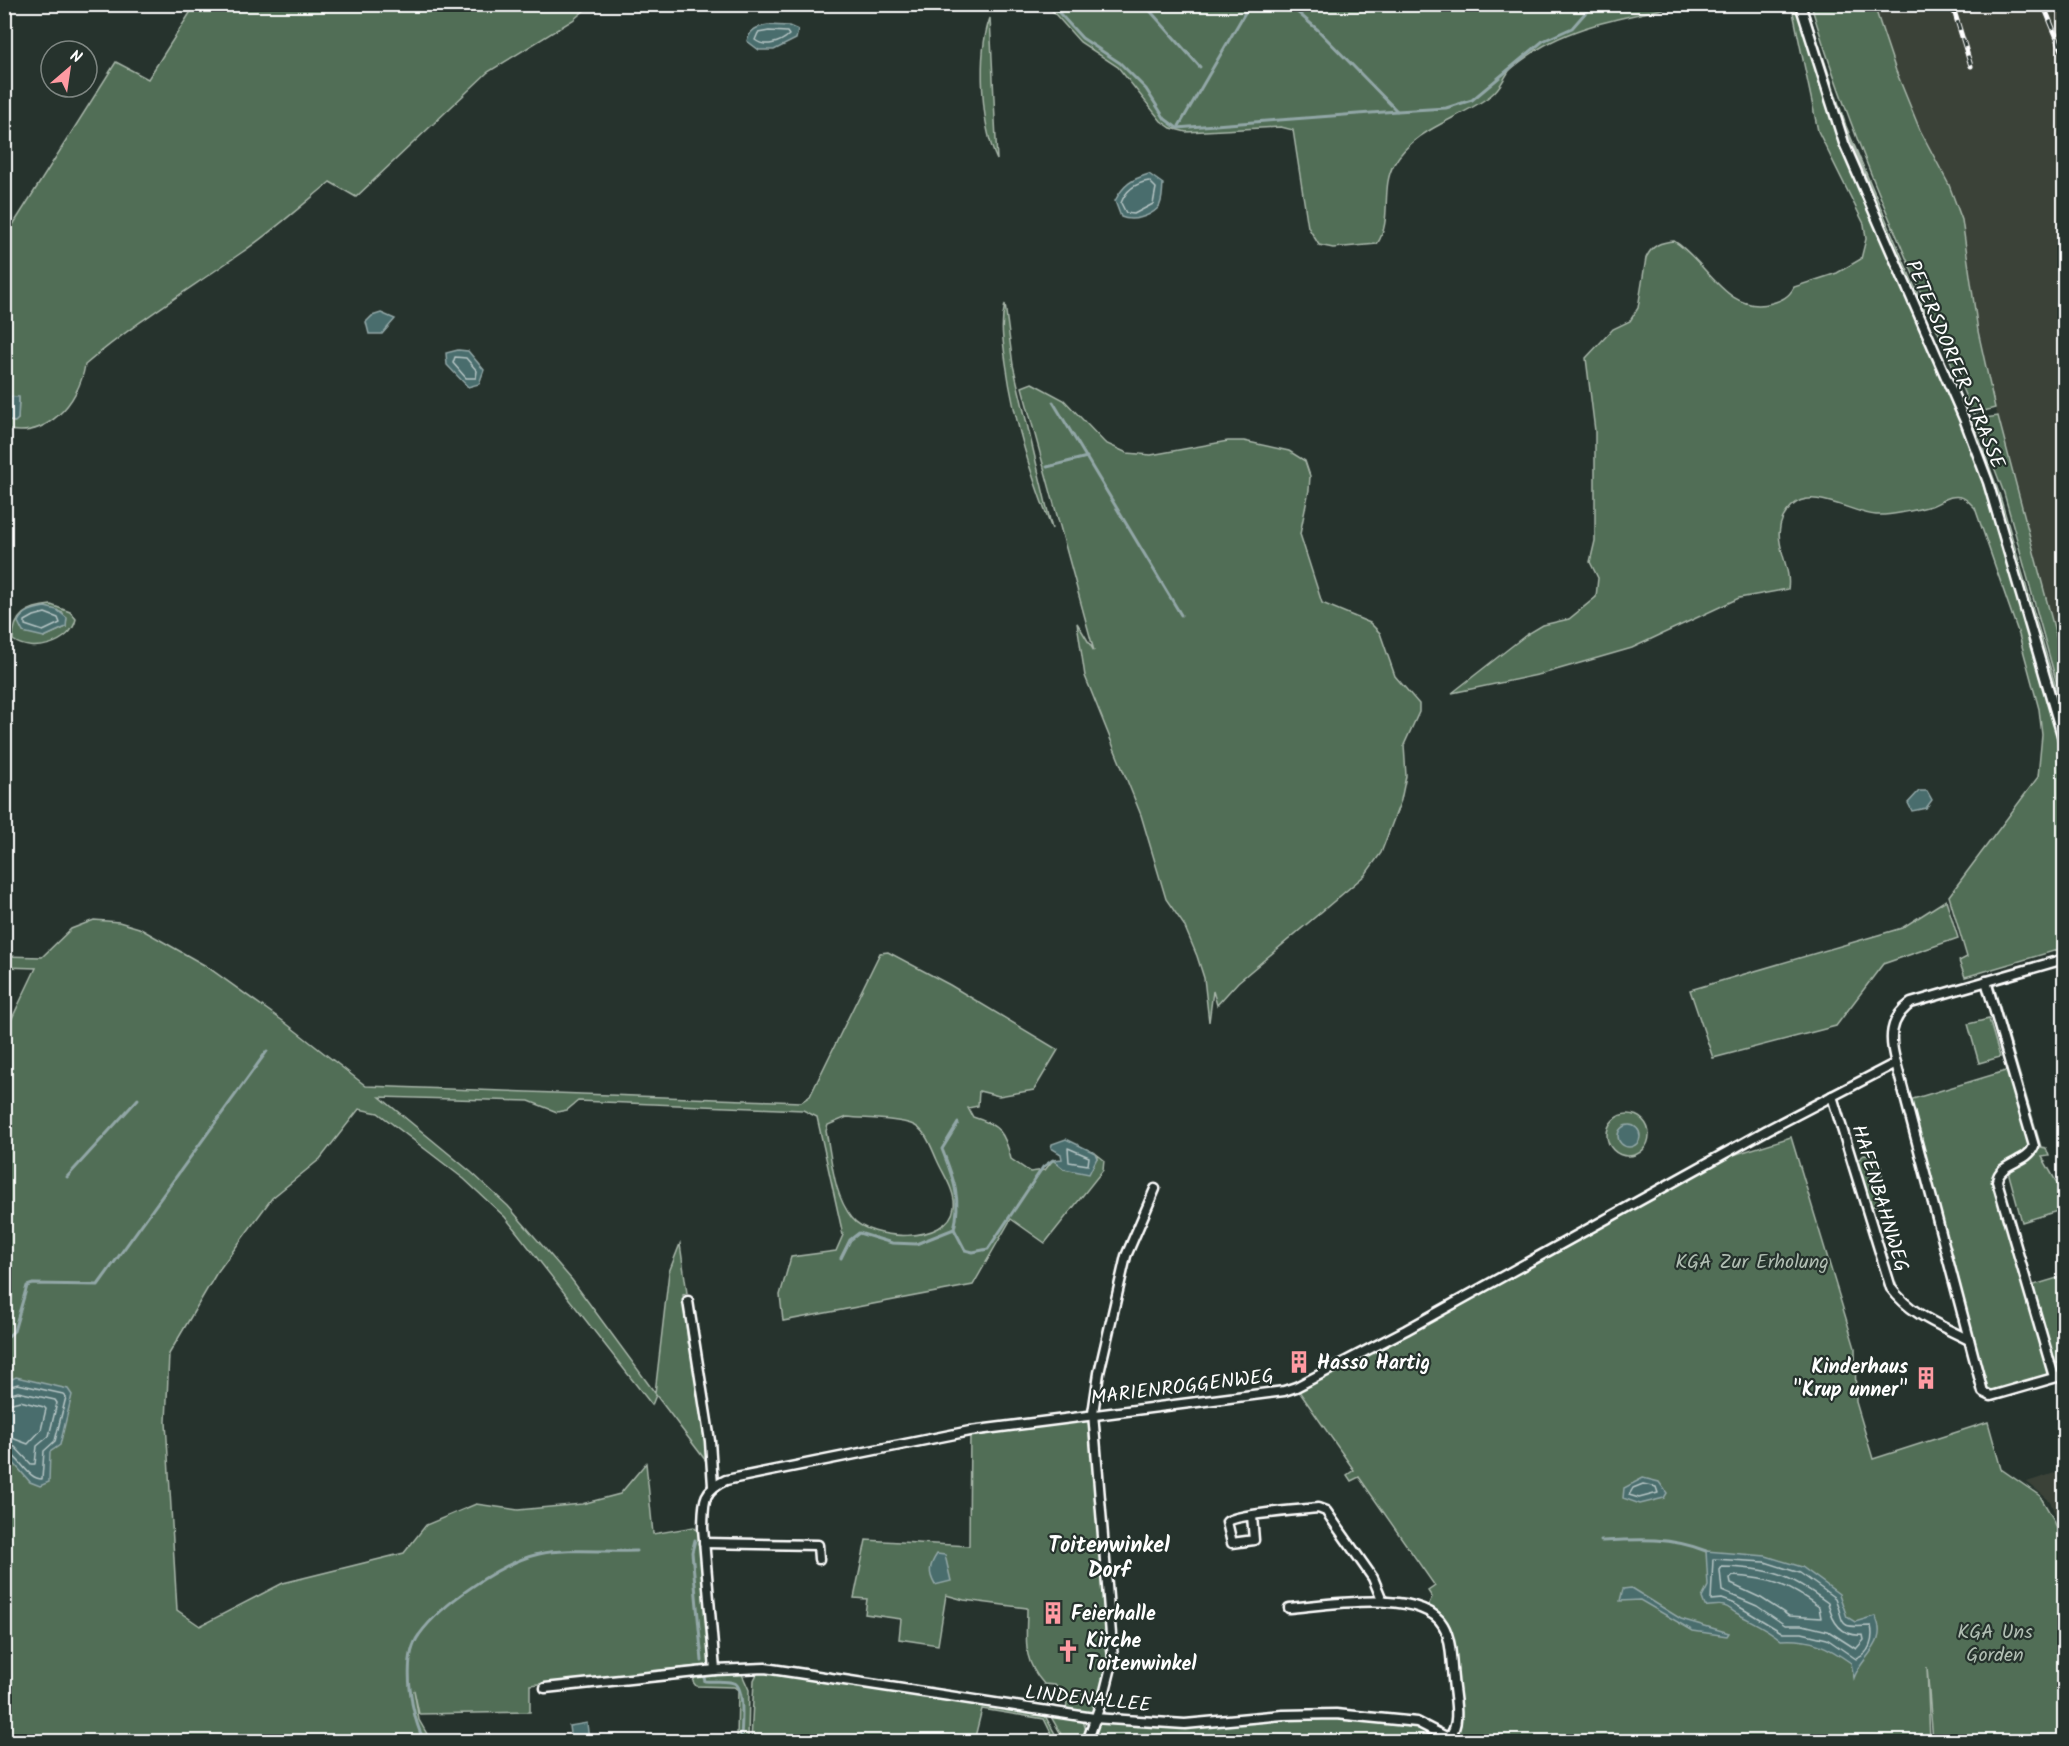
<svg xmlns="http://www.w3.org/2000/svg" width="2069" height="1746" font-family="Kalam,sans-serif">
<rect width="100%" height="100%" fill="#26332d"/>
<filter id="ink" filterUnits="userSpaceOnUse"><feTurbulence type="fractalNoise" baseFrequency=".0167" numOctaves="2"/><feDisplacementMap in="SourceGraphic" scale="12" xChannelSelector="R" yChannelSelector="G"/><feConvolveMatrix kernelMatrix="1 2 1 2 8 2 1 2 1" color-interpolation-filters="sRGB"/></filter>
<g filter="url(#ink)">
<g fill="#3b4339">
<path d="M1874 5H2064V666L1995 408 1949 185 1920 130 1896 71Z"/>
<path d="M2064 1470V1538L2050 1501 2027 1482Z"/>
</g>
<g fill="#516e56" stroke="#a8b6aa" stroke-width="1.5" fill-rule="evenodd">
<path d="M195 5H591L573 20 488 72 356 197 330 182C301 206 272 232 241 253 188 290 134 323 85 365 79 403 46 440 5 429V420L14 422 18 419 19 398 5 396 4 239 116 62 148 79Z"/>
<path d="M1047 5H1683C1634 15 1571 25 1531 54 1524 59 1515 65 1509 71 1503 80 1500 89 1490 96 1458 120 1415 128 1394 164 1380 188 1393 221 1377 244L1333 248 1319 245 1308 227 1293 130 1281 127 1186 132 1171 128 1161 121 1118 67 1080 42Z"/>
<path d="M1788 5H1796L1829 111 1846 156 1947 388 1978 468 2057 729 2064 757V948L1965 977 1959 961 1967 957 1949 896 2038 777 2042 735 2039 709 2019 635 1975 508C1971 504 1966 498 1961 497 1949 494 1941 503 1931 506 1916 510 1891 516 1876 515 1853 514 1813 486 1792 506 1763 534 1793 562 1788 589L1739 598 1632 648 1542 674 1452 693 1526 635 1543 625 1569 619 1596 597 1598 578 1590 562 1595 541V431L1586 358 1613 329 1630 321 1638 308 1646 258C1652 245 1661 242 1674 241 1707 261 1726 316 1772 303 1782 300 1789 297 1794 287L1837 273 1861 259 1866 239 1864 224 1818 131 1793 12Z"/>
<path d="M1806 5 1846 126 1925 311 1922 310 1845 127Z"/>
<path d="M1811 5H1874L1896 71 1920 130 1949 185 1962 220 1978 331 1995 408 1973 414C1916 278 1853 146 1811 5Z"/>
<path d="M990 18 997 160C981 126 977 54 990 18Z"/>
<path d="M1005 304 1013 365 1052 529C1030 474 1014 421 1006 363 1003 342 1000 324 1005 304Z"/>
<path d="M1032 383 1064 400 1105 443 1127 453 1151 455 1228 441H1244L1289 451 1305 461 1310 476 1309 490 1300 534 1322 603 1370 623 1380 633 1395 676 1419 704V712L1404 745 1406 776 1401 800 1381 853 1365 875 1238 982 1217 1005 1213 991 1209 1022 1204 978 1197 956 1184 925 1166 899 1141 815 1085 676 1077 623 1094 651 1022 387Z"/>
<path d="M1998 416 2064 666V709L2004 493 1977 423 1979 419Z"/>
<path d="M1974 424 1999 493 2064 715V727Z"/>
<path d="M51 605 70 612 76 619C71 644 32 654 13 640 13 615 27 607 51 605ZM45 607 63 613 66 627 44 637Z"/>
<path d="M1946 900 1958 938 1883 964 1836 1026 1713 1058 1690 990 1902 928Z"/>
<path d="M94 920 119 922 139 928 206 966 283 1021 366 1086 801 1102 810 1096 880 953 888 952 950 985 1058 1050 1034 1090 999 1096 979 1091 978 1106 968 1108 973 1117C999 1125 1005 1132 1011 1159L1030 1172 1045 1170 1053 1160 1064 1169 1085 1172 1097 1158 1095 1153 1104 1160 1103 1170 1045 1243 1011 1219 973 1285 783 1321 780 1295 791 1257 836 1251 843 1235 817 1117 803 1110 578 1101 567 1110 557 1112 529 1101 380 1097 471 1172 508 1206 572 1280 655 1393 669 1272 680 1244 687 1293 683 1295 688 1343 694 1342 711 1459 706 1461 656 1395 652 1405 505 1217 464 1179 378 1113 359 1109 320 1159 272 1198 216 1274 169 1354 166 1422 177 1610 200 1626 283 1583 404 1553 426 1525 476 1504 518 1510 582 1504 620 1494 646 1463 653 1534 694 1527 701 1536 712 1667 699 1669 700 1666 530 1685V1712L419 1714 414 1690 419 1720 431 1741H5L4 1035 36 968 5 967 4 956 42 957 71 929ZM847 1117C866 1119 892 1118 911 1124 926 1129 931 1147 937 1160 943 1174 956 1192 954 1207 949 1245 870 1241 852 1218 833 1194 832 1160 826 1131L828 1125Z"/>
<path d="M1992 980 2041 1147 2046 1148 2049 1156 2042 1157 2064 1195V1209L2022 1222 2008 1171 2004 1169 1998 1175 2054 1377 1986 1395 1906 1101 2012 1069 1986 981Z"/>
<path d="M1989 1019 2000 1057 1979 1063 1968 1024Z"/>
<circle cx="1628" cy="1135" r="21"/>
<path d="M1791 1137 1855 1348 1856 1402 1873 1459 1988 1422 2001 1469 2040 1496 2054 1520 2064 1549V1741H1933L1927 1667 1930 1741H1462L1452 1735 1455 1724 1448 1636 1426 1610 1432 1597 1428 1591 1435 1586 1359 1477 1351 1481 1347 1475 1354 1470 1296 1387 1714 1161Z"/>
<path d="M1864 1155 1874 1156 1881 1164 1882 1176 1875 1185 1881 1204 1870 1207 1850 1158 1859 1159Z"/>
<path d="M2064 1276V1367L2054 1361 2034 1290V1285Z"/>
<path d="M1093 1413 1113 1659 1094 1718 1066 1715 1067 1699 1055 1685 1044 1684C1021 1658 1027 1640 1027 1608L964 1600 946 1595 938 1645 899 1639 901 1619 865 1614 867 1599 854 1598 866 1540 969 1546 970 1431Z"/>
<path d="M765 1671 1044 1714 1059 1741H1055L1044 1719 982 1709 974 1741 751 1742 754 1680 758 1672Z"/>
<path d="M741 1672 749 1690 748 1741H737L738 1690 734 1687 696 1686 693 1682 695 1677Z"/>
<path d="M1050 1715 1083 1721 1086 1730 1082 1741H1065Z"/>
<path d="M1283 1715 1417 1722 1456 1742H1090L1095 1728 1103 1719 1185 1724Z"/>
</g>
<g fill="#496d6d" stroke="#92a7a7" stroke-width="1.5">
<path d="M768 25 789 26 798 30 796 39 774 50H759L747 41C750 29 757 27 768 25Z"/>
<path d="M1149 174 1163 184C1162 192 1163 202 1158 208 1149 217 1132 222 1121 217L1115 201C1123 185 1132 179 1149 174Z"/>
<path d="M381 313 395 319 382 334H369L366 322 372 316Z"/>
<path d="M458 350 468 351 484 370 479 384 468 387 447 365 446 353Z"/>
<path d="M5 396 19 397 18 419 15 422 5 420Z"/>
<path d="M45 607 57 610 67 618 66 627 44 637 23 632 18 622C23 611 34 609 45 607Z"/>
<path d="M1919 791H1927L1932 800 1926 808 1912 811 1908 803Z"/>
<circle cx="1629" cy="1136" r="11"/>
<path d="M1066 1139 1095 1153 1097 1158 1089 1174 1064 1169 1053 1160 1062 1159 1061 1154 1051 1148 1052 1144Z"/>
<path d="M16 1377 68 1389 72 1395 60 1445 50 1452 49 1482 40 1486 30 1482 5 1453V1388L8 1381Z"/>
<path d="M1643 1478 1659 1482 1667 1493 1664 1498 1640 1504 1623 1498 1624 1488Z"/>
<path d="M1706 1551 1766 1556 1802 1567 1839 1594 1847 1617 1855 1622 1875 1616C1890 1644 1861 1656 1854 1678L1851 1663C1827 1646 1811 1638 1781 1640 1767 1628 1752 1622 1736 1613 1732 1611 1729 1607 1724 1606 1718 1604 1711 1607 1705 1606L1702 1598 1708 1586Z"/>
<path d="M937 1554 945 1555 951 1581 935 1585C928 1573 929 1566 937 1554Z"/>
<path d="M1631 1588 1681 1619 1729 1633 1727 1636 1693 1631 1640 1600 1620 1601 1623 1589Z"/>
<path d="M587 1723 589 1741H571L569 1726Z"/>
</g>
<g fill="none" stroke-linecap="round" stroke-linejoin="round">
<g stroke="#b6c5c5" stroke-width="1.5">
<path d="M769 31 787 32 789 35C780 43 765 48 755 40L758 33Z"/>
<path d="M1149 181 1156 188 1153 204 1134 214 1126 213 1121 203C1126 190 1136 183 1149 181Z"/>
<path d="M455 357 466 358 477 371 476 378H466L453 363Z"/>
<path d="M45 613 58 618 60 623 43 631 25 625V621L34 616Z"/>
<path d="M1068 1148 1089 1157 1088 1165 1069 1162Z"/>
<path d="M4 1388 18 1384 63 1394 66 1397 55 1441 44 1451 42 1479C26 1479 20 1454 4 1452"/>
<path d="M4 1396 18 1392 55 1400 57 1403 49 1436 37 1446 35 1464H31L15 1447 4 1444"/>
<path d="M4 1405 20 1401 44 1407 46 1409 41 1430 28 1444 4 1435"/>
<path d="M1643 1484 1656 1487 1658 1493 1639 1498 1629 1495 1633 1488Z"/>
<path d="M1713 1559 1765 1562 1800 1573 1835 1598C1846 1626 1836 1628 1871 1626 1874 1639 1870 1654 1856 1659L1827 1639 1802 1633H1783L1733 1603 1722 1599 1711 1600Z"/>
<path d="M1722 1567C1771 1568 1789 1574 1828 1603 1832 1622 1841 1637 1863 1635L1864 1640 1856 1649 1828 1631 1803 1625H1785L1757 1606 1722 1591 1720 1570Z"/>
<path d="M1733 1576C1771 1578 1789 1585 1819 1607L1821 1618 1789 1616 1761 1598 1731 1584 1730 1579Z"/>
</g>
<g stroke="#92a7a7" stroke-width="3">
<path d="M1051 4 1082 38 1120 63 1146 89 1165 119 1177 128 1397 111"/>
<path d="M1144 4 1200 67"/>
<path d="M1288 4 1318 30 1397 111 1446 108 1472 100 1543 41 1572 28 1593 4"/>
<path d="M1179 126 1250 4"/>
<path d="M1053 402 1181 615"/>
<path d="M1047 467 1087 457"/>
<path d="M67 1177 138 1099"/>
<path d="M954 1229C962 1199 953 1177 942 1149L958 1123"/>
<path d="M841 1258 850 1240 859 1233 892 1243 916 1244 954 1229 965 1250 973 1252 988 1249 1043 1167 1053 1160"/>
<path d="M4 1340 14 1331 27 1286 33 1284 98 1285 267 1051"/>
<path d="M695 1540 692 1552 702 1661"/>
<path d="M1601 1541C1638 1539 1671 1537 1706 1551"/>
<path d="M704 1678 705 1681C714 1682 726 1680 734 1683 746 1687 741 1730 741 1742"/>
<path d="M425 1742C411 1718 401 1659 419 1635 441 1604 502 1562 539 1554 563 1548 609 1552 636 1551"/>
</g>
<g stroke="#fff" stroke-width="13">
<g id="minor">
<path d="M1800 4 1844 143 1965 421 1988 482 2064 742"/>
<path d="M1986 981 2034 1146C2028 1163 1999 1162 1997 1181L2054 1377"/>
<path d="M1896 1063 1983 1392 1991 1396 2064 1375"/>
<path d="M1832 1096 1891 1288C1911 1315 1940 1325 1969 1340"/>
<path d="M688 1301 710 1441 713 1486"/>
<path d="M1252 1516 1254 1540 1232 1543 1227 1522C1236 1514 1301 1510 1318 1508L1326 1511 1373 1578 1382 1600"/>
<path d="M704 1543 818 1545 819 1559"/>
<path d="M1289 1608C1326 1605 1421 1588 1443 1625 1452 1640 1451 1662 1453 1679 1454 1696 1462 1724 1449 1737"/>
<path d="M715 1670 703 1528C704 1503 701 1491 726 1480L970 1431 1284 1391 1296 1387 1406 1330 1767 1130 1896 1063C1889 1039 1889 1019 1911 1003L2064 959"/>
<path d="M545 1688 715 1670 765 1668 1094 1718 1185 1724 1283 1715 1336 1714 1417 1722 1456 1742"/>
<path d="M1087 1742 1105 1691 1113 1659 1093 1413 1099 1373 1126 1256 1155 1189"/>
</g>
</g>
<use href="#minor" stroke="#26332d" stroke-width="8"/>
<g stroke="#fff" stroke-width="5">
<g id="rail">
<path d="M1952 4 1971 66"/>
<path d="M2043 4 2064 55"/>
</g>
</g>
<use href="#rail" stroke="#26332d" stroke-width="3" stroke-dasharray="9" stroke-linecap="butt"/>
</g>
</g>
<defs>
<g id="building-bare" transform="scale(1.8)"><path d="M-4-6H4V6H1V3H-1V6H-4ZM-2.5-4.3h1.7v1.8h-1.7ZM.8-4.3h1.7v1.8H.8ZM-2.5-1h1.7V.8h-1.7ZM.8-1h1.7V.8H.8Z" fill="#ff9aa2" stroke="#26332d" stroke-width="2.5" paint-order="stroke"/></g>
<g id="church-bare" transform="scale(1.8)"><path d="M-1.2-6h2.4v3.5h3.3v2.4h-3.3V6h-2.4V-.1h-3.3v-2.4h3.3Z" fill="#ff9aa2" stroke="#26332d" stroke-width="2.5" paint-order="stroke"/></g>
</defs>
<g fill-rule="evenodd">
<use href="#building-bare" x="1299" y="1362"/>
<use href="#building-bare" x="1926" y="1378"/>
<use href="#building-bare" x="1053" y="1613"/>
<use href="#church-bare" x="1068" y="1651"/>
</g>
<g text-anchor="middle" stroke-width="4.5" stroke-linejoin="round" paint-order="stroke">
<g font-size="20" fill="#fff" stroke="#26332d">
<text transform="translate(1956 364) rotate(67)" y="7">PETERSDORFER STRASSE</text>
<text transform="translate(1881 1198) rotate(73)" y="7">HAFENBAHNWEG</text>
<text transform="translate(1182 1386) rotate(-7)" y="7">MARIENROGGENWEG</text>
<text transform="translate(1088 1698) rotate(6)" y="7">LINDENALLEE</text>
</g>
<g font-size="20" fill="#b1beb3" stroke="#26332d">
<text x="1752" y="1268">KGA Zur Erholung</text>
<text x="1995" y="1638">KGA Uns<tspan x="1995" dy="23">Gorden</tspan></text>
</g>
<g font-size="20" font-weight="bold" fill="#fff" stroke="#26332d" text-anchor="start">
<text x="1317" y="1369">Hasso Hartig</text>
<text x="1908" y="1373" text-anchor="end">Kinderhaus<tspan x="1908" dy="23">"Krup unner"</tspan></text>
<text x="1071" y="1620">Feierhalle</text>
<text x="1086" y="1647">Kirche<tspan x="1086" dy="23">Toitenwinkel</tspan></text>
</g>
<g font-size="22" font-weight="bold" fill="#fff" stroke="#26332d">
<text x="1109" y="1552">Toitenwinkel<tspan x="1109" dy="25">Dorf</tspan></text>
</g>
</g>
<rect width="2069" height="1746" fill="none" stroke="#26332d" stroke-width="24"/>
<rect x="12" y="12" width="2045" height="1722" fill="none" stroke="#fff" stroke-width="2" filter="url(#ink)"/>
<g transform="translate(69 69) rotate(29)"><circle r="28" fill="#26332d" stroke="#7d8581" stroke-width="1.5"/>
<path d="M0-4.5L10 22L0 15L-10 22Z" fill="#ff9aa2"/>
<text y="-9" font-size="16" font-weight="bold" text-anchor="middle" fill="#ffffff">N</text>
</g>
</svg>
